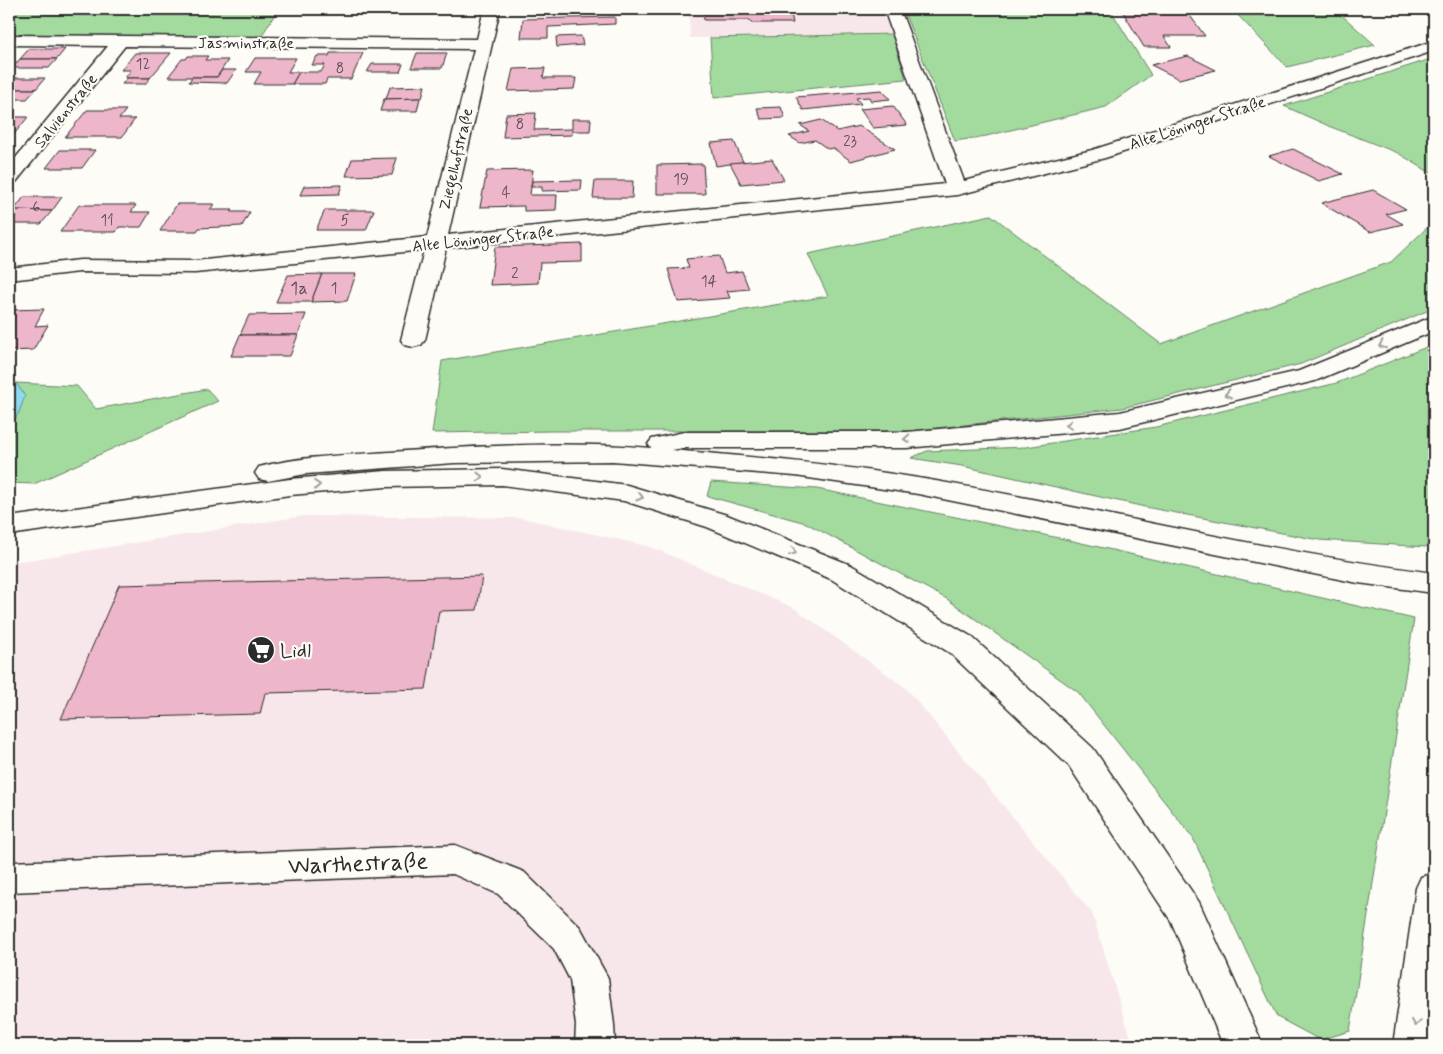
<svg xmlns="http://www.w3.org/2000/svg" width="1443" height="1054" font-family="Mynerve,sans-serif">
<rect width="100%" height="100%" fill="#fdfcf7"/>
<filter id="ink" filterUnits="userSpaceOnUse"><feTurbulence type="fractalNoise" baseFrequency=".02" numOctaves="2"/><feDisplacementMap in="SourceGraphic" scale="10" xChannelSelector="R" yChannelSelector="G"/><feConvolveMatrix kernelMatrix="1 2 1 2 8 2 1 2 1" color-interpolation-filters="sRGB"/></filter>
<g filter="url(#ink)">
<g fill="#f8e7ea">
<path d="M689 9H903L913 33 690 38Z"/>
<path d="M303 516 522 518 651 547 794 608 906 688 1092 913 1133 1045H9V563Z"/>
</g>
<g fill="#a3db9f" stroke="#678365">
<path d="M9 9H278L261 37 9 35Z"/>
<path d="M903 9H1110L1151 75 1106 107 982 137 955 141Z"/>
<path d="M1232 9H1335L1375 45 1287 67Z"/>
<path d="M892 34 906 79 714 98 710 38Z"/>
<path d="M1434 58V175L1398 153 1331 127 1284 106Z"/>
<path d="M991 215 1161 344 1391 262 1434 221V308L1301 364 1122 408 908 431H552L432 433 442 361 828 296 808 254Z"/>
<path d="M1434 344V527L1426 547 1319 540 1145 507 962 466 911 458 927 451 1026 447 1156 427 1337 383Z"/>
<path d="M16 383 77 386 96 409 207 389 218 401 34 484 9 483V430L19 412 24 396Z"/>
<path d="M711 482 817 489 1064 539 1414 619 1350 1031 1320 1040 1277 1017 1193 838 1078 692 947 599 806 523 707 496Z"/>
</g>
<path fill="#8dd9ed" stroke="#66939f" d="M9 383H16L25 396 19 412 9 430Z"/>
<g fill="#eeb6ca" stroke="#2b2b2b">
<path d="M703 9H790L793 23H751L750 20H704Z"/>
<path d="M1121 9H1185L1205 36H1164L1171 47H1144Z"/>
<path d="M615 17V24L548 27V38H521L523 19Z"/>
<path d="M581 36 583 45 557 47 556 37Z"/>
<path d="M29 49H65L57 59H20Z"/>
<path d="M135 53H171L150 78H125L131 70H121Z"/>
<path d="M330 53H363L351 79H327L325 84H292L299 72H321L325 65H312L317 56H329Z"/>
<path d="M417 53H447L442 68H411Z"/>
<path d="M188 56H208L205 60H228L217 77H168L182 59H186Z"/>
<path d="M1188 56 1216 70 1179 79 1151 65Z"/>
<path d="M255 58H296L288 72H299L292 84H254L261 72H246Z"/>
<path d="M20 59H57L49 68H12Z"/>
<path d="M372 64H403L400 72H367Z"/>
<path d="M545 68 543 78H576L574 89 508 91 513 69Z"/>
<path d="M222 70H236L227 83 189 82 192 77H217Z"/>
<path d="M11 78H45L36 89H9V81Z"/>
<path d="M127 78H150L145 84H122Z"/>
<path d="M425 86 422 98 386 99 390 87Z"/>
<path d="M9 89H36L27 99H9Z"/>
<path d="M882 90 890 99 871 101 869 97 856 98 861 104 803 110 796 97Z"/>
<path d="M420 98 417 111H380L384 99Z"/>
<path d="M893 106 907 125 873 128 860 109Z"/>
<path d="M781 107 785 118 761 119 757 108Z"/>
<path d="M87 110H126L119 119H135L122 137H65Z"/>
<path d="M536 113 534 130 572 129V119H591L590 131H572V135L503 137 506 114Z"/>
<path d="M9 117H28L11 138H9Z"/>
<path d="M821 120 837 131 859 126 895 149 851 161 833 148 828 149 815 140 800 143 789 136 809 131 800 125Z"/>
<path d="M734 141 743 162 716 166 711 143Z"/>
<path d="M1293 149 1343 174 1319 181 1269 156Z"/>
<path d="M60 150H95L82 168H46Z"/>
<path d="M397 158 392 175 346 176 352 159Z"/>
<path d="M772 159 784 180 741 184 730 163Z"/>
<path d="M703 164 705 194H657V165Z"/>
<path d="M533 170 530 195H557L556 210 524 211V206L480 207 487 171Z"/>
<path d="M582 180 581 190 542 191V187H531L532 181Z"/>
<path d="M595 181H633L632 198H593Z"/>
<path d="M342 185 339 194 300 195 304 186Z"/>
<path d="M1373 190 1406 209 1386 214 1403 224 1370 232 1321 203Z"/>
<path d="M24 197H62L52 211 14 210Z"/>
<path d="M177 204H214L210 210H233L231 212H250L242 226 199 228 197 231H160Z"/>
<path d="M79 205H136L131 212H150L141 227H119L116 232H60Z"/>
<path d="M14 210 52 211 41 224H9V216Z"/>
<path d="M325 210H374L366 230H316Z"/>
<path d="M582 244V262L540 263 538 283 490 285 495 247Z"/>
<path d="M719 256 725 273 742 271 749 289 727 291 730 298 678 302 668 269 689 268 686 259Z"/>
<path d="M322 274 311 302H276L288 275Z"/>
<path d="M322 274H356L347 301 311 302Z"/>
<path d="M44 309 35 326 48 325 33 350 9 351V310Z"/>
<path d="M306 314 298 335H240L249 315Z"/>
<path d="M240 335H298L290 356H231Z"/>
<path d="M482 576 477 610 439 611 426 689 265 693 260 714 61 719 119 585Z"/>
</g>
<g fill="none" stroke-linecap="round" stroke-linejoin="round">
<g stroke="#2b2b2b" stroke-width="3">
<g id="minor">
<path d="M484 9H500L448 235 945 184 884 9H900L964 181 1092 150 1434 41V51L1105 158 957 195 446 248 425 340 421 345 413 347 405 345 401 340 424 250 195 273 80 272 9 280V268L80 260 195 261 427 237 474 49 125 46 16 182 9 184V166L108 46 9 45V35L477 39Z"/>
<path d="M455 845 524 872 580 927 608 978 614 1025 615 1045H575L576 1025 570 980 554 949 498 894 453 874 9 892V862Z"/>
</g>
</g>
<g stroke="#2b2b2b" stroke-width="3">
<g id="highway">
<path d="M1434 316V331L1315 381 1120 428 907 448H684L671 450C754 457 836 464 918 478 1091 507 1260 551 1434 573V593L1358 583 918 494 795 476 613 461 454 463 306 474 268 481 259 479 255 473 259 467C302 456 346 455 390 452 476 446 565 441 651 448L648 444 652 439 684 432H907L1120 412 1299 371Z"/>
<path d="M502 469 627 485 727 515 851 565 972 637 1093 748 1199 902 1263 1045H1223L1171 921 1069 766 950 653 831 579 707 527 624 501 502 485 386 487 290 495 9 535V517L290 479 386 471Z"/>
<path d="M1434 873 1433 1045H1393L1416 888 1421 877Z"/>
</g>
</g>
<use href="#minor" fill="#fdfcf7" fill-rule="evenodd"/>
<use href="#highway" fill="#fdfcf7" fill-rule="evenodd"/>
</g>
<defs><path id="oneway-chevron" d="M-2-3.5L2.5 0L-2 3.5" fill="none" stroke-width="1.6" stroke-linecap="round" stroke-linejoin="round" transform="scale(1.25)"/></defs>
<g stroke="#9e9e9b">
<use href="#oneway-chevron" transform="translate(1382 345) rotate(158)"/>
<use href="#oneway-chevron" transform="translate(1228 394) rotate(167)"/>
<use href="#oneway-chevron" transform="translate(1069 425) rotate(175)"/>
<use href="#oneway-chevron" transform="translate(907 439) rotate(177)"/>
<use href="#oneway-chevron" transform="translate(480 477) rotate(-1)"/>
<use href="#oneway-chevron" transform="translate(317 485) rotate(-5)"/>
<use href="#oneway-chevron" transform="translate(640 497) rotate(17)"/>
<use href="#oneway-chevron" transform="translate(793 552) rotate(22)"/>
<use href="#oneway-chevron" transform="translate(1416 1023) rotate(98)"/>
</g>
</g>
<defs>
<g id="supermarket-disc" transform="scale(1.4375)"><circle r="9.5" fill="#2b2b2b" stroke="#fdfcf7"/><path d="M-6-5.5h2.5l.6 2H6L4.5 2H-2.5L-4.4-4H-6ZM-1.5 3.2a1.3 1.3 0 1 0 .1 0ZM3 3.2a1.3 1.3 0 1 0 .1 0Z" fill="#fff"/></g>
</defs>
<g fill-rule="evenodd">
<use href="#supermarket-disc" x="261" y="650"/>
</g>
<g text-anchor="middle" stroke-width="4.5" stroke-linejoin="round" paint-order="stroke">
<g font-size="15" fill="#5c4e53">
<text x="143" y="69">12</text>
<text x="340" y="73">8</text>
<text x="520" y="129">8</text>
<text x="850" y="146">23</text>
<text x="681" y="184">19</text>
<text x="506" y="197">4</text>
<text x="36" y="212">6</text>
<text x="107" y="225">11</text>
<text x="345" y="225">5</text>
<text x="515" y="278">2</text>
<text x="709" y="286">14</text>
<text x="334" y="293">1</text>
</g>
<g font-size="16" fill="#2b2b2b" stroke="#fdfcf7">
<text x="246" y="48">Jasminstraße</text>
<text transform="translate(65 110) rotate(-51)" y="6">Salvienstraße</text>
<text transform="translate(1197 122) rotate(-18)" y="6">Alte Löninger Straße</text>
<text transform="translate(455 159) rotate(-77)" y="6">Ziegelhofstraße</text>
<text transform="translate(483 238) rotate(-6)" y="6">Alte Löninger Straße</text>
</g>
<g font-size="18" fill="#5c4e53">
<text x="299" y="294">1a</text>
</g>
<g font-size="20" fill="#2b2b2b" stroke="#fdfcf7" text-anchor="start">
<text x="280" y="657">Lidl</text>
</g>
<g font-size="24" fill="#2b2b2b" stroke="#fdfcf7">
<text transform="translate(358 863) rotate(-2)" y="8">Warthestraße</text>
</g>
</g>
<rect width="1443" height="1054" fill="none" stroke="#fdfcf7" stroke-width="30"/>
<rect x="15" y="15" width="1413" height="1024" fill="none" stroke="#2b2b2b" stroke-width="2" filter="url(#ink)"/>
</svg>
